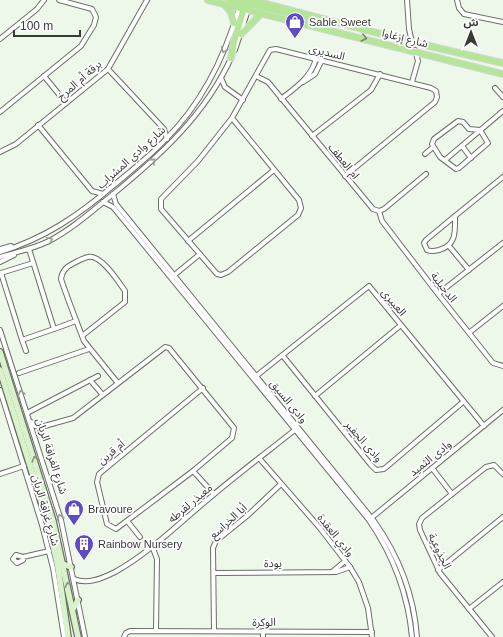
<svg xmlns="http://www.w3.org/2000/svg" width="503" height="637" font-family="Helvetica,'Noto Sans Arabic',sans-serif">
<rect width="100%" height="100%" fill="#eef8ea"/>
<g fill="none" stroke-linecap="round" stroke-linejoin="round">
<g stroke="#697165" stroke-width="6">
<g id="minor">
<path d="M407 0 409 29 412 42"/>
<path d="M457 0 459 8 464 14 503 22"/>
<path d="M0 39 37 9 44 0"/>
<path d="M235 50 248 10"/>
<path d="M108 69 164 129 167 139"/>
<path d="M44 76 66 103"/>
<path d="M256 76 268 82 373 209 379 211 384 209 426 174"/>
<path d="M221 78 225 87 243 100"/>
<path d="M303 82 315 74 322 60"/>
<path d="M412 82 418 61 415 50"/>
<path d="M495 88 503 97"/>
<path d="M281 99C295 88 312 77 316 58"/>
<path d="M0 112 81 46 94 25 96 17 92 9 59 0"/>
<path d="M232 118 299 200 301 208 298 215 228 272 221 275 217 274 161 209V199L198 161 232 118 270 50 276 49 431 88 436 91 437 97 435 102 345 176"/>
<path d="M458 121 463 122 469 129 480 130 488 143 459 168 456 169 440 157 432 144 434 139Z"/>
<path d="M38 125 92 191 103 194"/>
<path d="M312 136 371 90 380 74"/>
<path d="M462 146 471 158"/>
<path d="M0 152 16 144 108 69 147 0"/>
<path d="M425 154 432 148"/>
<path d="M445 160 503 111"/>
<path d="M113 194 116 204 374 521C398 555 414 595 417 637"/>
<path d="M103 202 113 207 369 520C393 555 408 594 412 637"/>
<path d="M379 211 382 221 438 294 493 363 503 366"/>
<path d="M455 216C455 231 457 245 439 250 435 251 431 252 427 250L424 243 426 240Z"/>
<path d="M455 216 503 177"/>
<path d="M188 241 274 170"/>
<path d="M449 246 469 270"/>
<path d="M0 249 11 246"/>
<path d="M28 250 29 249 54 329 76 321"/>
<path d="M0 252C44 239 79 215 114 185 132 170 150 156 166 139 202 103 225 56 239 8"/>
<path d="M0 257C16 252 33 249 49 241 72 229 92 211 112 195 161 155 206 114 232 56"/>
<path d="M0 262 14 255"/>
<path d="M33 263 1 273 22 340 54 329"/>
<path d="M172 277 200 254"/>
<path d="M438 294 503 243"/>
<path d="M0 330 61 520 85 637"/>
<path d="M470 332 503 306"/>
<path d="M82 336 125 302V291C118 281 101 254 88 257 83 258 78 261 74 263 66 267 62 271 61 279 68 300 76 320 84 341L117 382"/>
<path d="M22 340 26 351"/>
<path d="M283 356 371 465 376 470 384 469 463 402"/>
<path d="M19 373 89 349"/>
<path d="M255 377 369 286 484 426"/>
<path d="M90 380 102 394"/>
<path d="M0 390 42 525 53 568 64 637"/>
<path d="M315 396 401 325"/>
<path d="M27 413 98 376"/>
<path d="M31 422 35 426 41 427 73 418 165 347 169 348 234 428 232 438 193 471 116 529 107 524 97 482 99 474 203 388"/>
<path d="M259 458 319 527 350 567 359 582 368 608 372 637"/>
<path d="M432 468 452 494"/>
<path d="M193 471 214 494"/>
<path d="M0 474 24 466"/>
<path d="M370 519 503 410"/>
<path d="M128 522 140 537"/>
<path d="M152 546 157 559 156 631"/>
<path d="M23 557V560L17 563 13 559 16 555 23 557 49 551"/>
<path d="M438 570 503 517"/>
<path d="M332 572 345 561"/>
<path d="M214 573 336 572 350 567"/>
<path d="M74 579C87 585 103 578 115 572 148 554 177 525 206 501 235 476 266 453 296 429"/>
<path d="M469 609 503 582"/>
<path d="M214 631 213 548 216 541 247 516 281 484"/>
<path d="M263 631V637"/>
<path d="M124 637 126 633 130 631 372 632"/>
<path d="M492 637 440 573 420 530 419 524 422 518 486 467 494 465 503 474"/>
</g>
</g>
<g stroke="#697165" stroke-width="8">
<g id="secondary">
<path d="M0 352 53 521 78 637"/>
<path d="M0 370 48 523 58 567 68 637"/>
<path d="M63 564 71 567"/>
<path d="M73 609 78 600"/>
</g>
</g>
<g stroke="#d7d8d7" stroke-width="8">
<g id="primary">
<path d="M208 0 503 74"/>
<path d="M229 0 242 3 251 0 412 42 503 63"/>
<path d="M224 4 231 12 234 23"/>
<path d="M243 5 250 4 310 18"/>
<path d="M241 34 262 13"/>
<path d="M231 58 234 42 245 5"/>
</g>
</g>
<use href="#minor" stroke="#fff" stroke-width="4"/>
<use href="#secondary" stroke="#daf2cc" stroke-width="5.5"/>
<use href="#primary" stroke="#b5e599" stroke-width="6"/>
</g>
<defs><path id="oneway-chevron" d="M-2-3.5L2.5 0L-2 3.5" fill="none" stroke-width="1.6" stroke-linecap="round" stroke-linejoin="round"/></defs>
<use stroke="#708863" href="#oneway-chevron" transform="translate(364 38) rotate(14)"/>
<g stroke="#9b9d9a">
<use href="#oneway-chevron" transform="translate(224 50) rotate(113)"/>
<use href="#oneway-chevron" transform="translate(153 161) rotate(-41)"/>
<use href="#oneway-chevron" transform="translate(50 240) rotate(-27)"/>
<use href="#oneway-chevron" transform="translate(21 393) rotate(-108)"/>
<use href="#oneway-chevron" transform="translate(60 517) rotate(-106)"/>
</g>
<g stroke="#889681">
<use href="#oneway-chevron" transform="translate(35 459) rotate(-108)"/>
<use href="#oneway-chevron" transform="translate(68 585) rotate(-102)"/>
</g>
<defs>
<g id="shop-pin" transform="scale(1)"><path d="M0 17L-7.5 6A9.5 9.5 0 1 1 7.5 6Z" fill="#5f4bc3" stroke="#fff"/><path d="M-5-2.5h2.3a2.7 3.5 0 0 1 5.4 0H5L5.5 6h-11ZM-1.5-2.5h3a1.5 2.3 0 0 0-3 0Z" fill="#fff"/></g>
<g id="building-pin" transform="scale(1)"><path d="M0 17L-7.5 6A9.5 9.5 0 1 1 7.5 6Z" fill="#5f4bc3" stroke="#fff"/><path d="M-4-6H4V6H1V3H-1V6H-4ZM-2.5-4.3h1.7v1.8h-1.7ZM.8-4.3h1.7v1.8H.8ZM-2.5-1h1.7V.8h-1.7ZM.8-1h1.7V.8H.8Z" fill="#fff"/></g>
</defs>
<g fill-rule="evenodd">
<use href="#shop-pin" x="295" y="22"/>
<use href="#shop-pin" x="74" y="509"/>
<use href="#building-pin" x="84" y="544"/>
</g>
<g text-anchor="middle" stroke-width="3.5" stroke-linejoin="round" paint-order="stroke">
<g font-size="11" fill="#373b36" stroke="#fff" text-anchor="start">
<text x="309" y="26">Sable Sweet</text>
<text x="88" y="513">Bravoure</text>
<text x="98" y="548">Rainbow Nursery</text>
</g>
<g font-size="11" fill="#373b36" stroke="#fff">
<text transform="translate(405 38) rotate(14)" y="4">شارع إزغاوا</text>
<text transform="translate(327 52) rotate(14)" y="4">السديرى</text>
<text transform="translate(79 80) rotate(-41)" y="4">برقة أم المرخ</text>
<text transform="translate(131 157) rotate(-42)" y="4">شارع وادي المشراب</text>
<text transform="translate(344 161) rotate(51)" y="4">ام العطف</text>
<text transform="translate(444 287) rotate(52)" y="4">الدحيلية</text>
<text transform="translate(394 302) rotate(50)" y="4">العبيرى</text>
<text transform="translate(289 401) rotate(51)" y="4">وادى السيق</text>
<text transform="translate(364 441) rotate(49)" y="4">وادى الجفير</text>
<text transform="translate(111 452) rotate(-40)" y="4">أم قرين</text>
<text transform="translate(52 456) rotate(72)" y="4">شارع الغرافة الريان</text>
<text transform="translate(430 458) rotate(-39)" y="4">وادى الثميد</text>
<text transform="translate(190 503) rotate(-40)" y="4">معيذر لقرطه</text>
<text transform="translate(46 510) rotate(74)" y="4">شارع غرافة الريان</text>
<text transform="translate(228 521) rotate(-42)" y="4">أبا الخراسع</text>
<text transform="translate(336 535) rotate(51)" y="4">وادي العقدة</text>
<text transform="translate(440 551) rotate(64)" y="4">الجذوعية</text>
<text transform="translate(273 563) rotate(-1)" y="4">يودة</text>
<text x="264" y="626">الوكرة</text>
</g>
</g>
<g transform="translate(471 32)" stroke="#ffffff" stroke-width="3" paint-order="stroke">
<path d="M0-3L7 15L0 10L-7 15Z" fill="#373b36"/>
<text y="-6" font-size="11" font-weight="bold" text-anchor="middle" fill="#373b36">ش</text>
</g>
<path d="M14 30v6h66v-6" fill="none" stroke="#373b36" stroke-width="2"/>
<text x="20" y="30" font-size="12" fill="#373b36" stroke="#ffffff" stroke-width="3" paint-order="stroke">100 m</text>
</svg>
